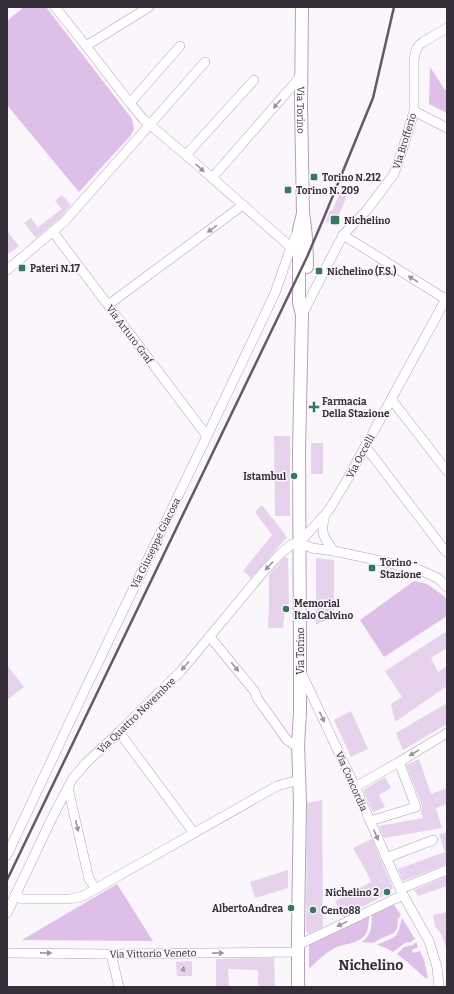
<svg xmlns="http://www.w3.org/2000/svg" width="454" height="994" font-family="Bitter,serif">
<rect width="100%" height="100%" fill="#faf6fc"/>
<g fill="#debfe7">
<path d="M24 7H46L132 119 134 129 131 135 79 192 7 105V21Z"/>
<path d="M430 67 445 90 447 89V113L429 104Z"/>
<path d="M414 581 427 584 444 596 447 601V616L384 657 360 620Z"/>
<path d="M117 884 153 941 22 940Z"/>
<path d="M392 902 401 915 398 919 397 929 394 933 380 939 373 943 362 942C373 933 371 926 372 913Z"/>
<path d="M370 914C368 921 369 930 365 935 357 945 343 943 333 949 324 954 316 962 309 969V945Z"/>
<path d="M402 918 415 939 411 942 405 943 393 952 386 948 377 945C382 942 394 939 397 934 400 930 400 923 402 918Z"/>
<path d="M416 942 418 947 412 950 413 953 420 951 424 960 428 978H425L406 961 397 954 404 947 413 945Z"/>
</g>
<g fill="#e6d2ec">
<path d="M341 190 348 193 335 225 326 222 330 210 332 211Z"/>
<path d="M62 195 71 205 60 218 36 238 24 223 31 218 38 227 62 209 55 201Z"/>
<path d="M7 231 19 246 7 255Z"/>
<path d="M274 436H290V516H275Z"/>
<rect x="311" y="443" width="12" height="31"/>
<path d="M262 505 287 537 251 578 243 571 272 535 255 512Z"/>
<path d="M285 557 288 558 289 608H285L283 628H268L269 607V575Z"/>
<path d="M316 558 334 560V616L316 625Z"/>
<path d="M447 631V648L431 658 438 672 447 666V686L395 722 391 704 402 697 385 671Z"/>
<path d="M7 665 24 687 7 700Z"/>
<path d="M447 703V724L403 750 396 733Z"/>
<path d="M351 711 368 749 351 757 334 720Z"/>
<path d="M419 759 431 794 447 788V804L436 808 442 828 384 838 379 826 423 818 421 811 422 808V805L406 765Z"/>
<path d="M385 777 391 788 379 795 385 807 373 812 363 790Z"/>
<path d="M322 800 323 927 308 934 306 931 307 803Z"/>
<path d="M447 832V864L403 881 398 869 445 852 439 834Z"/>
<path d="M372 839 393 888 391 892 343 917 335 901 371 882 365 869 353 848Z"/>
<path d="M288 870V888L255 898 250 882Z"/>
<path d="M447 876V886L418 896 414 890Z"/>
<path d="M447 912V948H446L441 934 435 926 433 915Z"/>
<path d="M274 958 275 987H258V970L228 969 229 987H216V959Z"/>
<path d="M192 961V976H177L176 962Z"/>
</g>
<g fill="none" stroke-linecap="round" stroke-linejoin="round">
<g stroke="#b4a1b9" stroke-width="10">
<g id="street">
<path d="M55 7 86 46 130 103 144 120 186 155 294 250"/>
<path d="M86 46 149 7"/>
<path d="M130 103 180 46"/>
<path d="M414 111 447 128"/>
<path d="M186 155 254 80"/>
<path d="M212 178 294 84 301 74"/>
<path d="M53 232 207 436"/>
<path d="M343 235 447 300"/>
<path d="M7 270 64 222 205 62"/>
<path d="M108 305 243 205"/>
<path d="M302 315 313 293 343 235 367 210 394 174 404 145 414 111V59L416 50 419 45 423 42 447 28"/>
<path d="M391 399 447 471"/>
<path d="M365 446 446 552"/>
<path d="M325 515C320 533 323 537 334 551"/>
<path d="M299 543 329 510 347 480 447 297"/>
<path d="M299 543 312 548 334 551 381 561 420 570 429 574 439 579 447 587"/>
<path d="M210 637 255 692 257 698 287 740 293 744H298"/>
<path d="M301 672 355 787 403 895 429 941 437 967 439 987"/>
<path d="M119 732 194 833"/>
<path d="M355 787 399 762 447 733"/>
<path d="M68 788 89 879 96 889"/>
<path d="M370 821 416 807 399 762"/>
<path d="M7 855 81 698 207 436 275 293 291 247 298 231"/>
<path d="M386 858 433 840"/>
<path d="M400 889 447 870"/>
<path d="M15 895 22 899H70L83 896 277 786 291 782 300 781"/>
<path d="M7 913 52 818 73 778 86 763 119 732 181 671 264 571 281 553 292 544 299 543"/>
<path d="M298 945 403 895"/>
<path d="M7 953 111 954 298 952"/>
<path d="M111 954 119 987"/>
</g>
</g>
<g stroke="#b4a1b9" stroke-width="14">
<g id="secondary">
<path id="s1" d="M302 7 301 104 303 213C306 231 307 248 307 267"/>
<path d="M298 987V930L300 802 298 744 300 713V646L299 451 302 315 299 302V230L303 213"/>
</g>
</g>
<use href="#street" stroke="#fff" stroke-width="9"/>
<use href="#secondary" stroke="#fff" stroke-width="12"/>
<path stroke="#625b64" stroke-width="2.5" d="M7 880 307 257 325 215 373 98 394 7"/>
</g>
<defs><path id="oneway-solid" d="M-6-.8H1V-3.2L6.5 0L1 3.2V.8H-6Z"/></defs>
<g fill="#9a969c">
<use href="#oneway-solid" transform="translate(277 104) rotate(131)"/>
<use href="#oneway-solid" transform="translate(200 168) rotate(42)"/>
<use href="#oneway-solid" transform="translate(212 229) rotate(144)"/>
<use href="#oneway-solid" transform="translate(413 279) rotate(-148)"/>
<use href="#oneway-solid" transform="translate(269 566) rotate(133)"/>
<use href="#oneway-solid" transform="translate(185 666) rotate(131)"/>
<use href="#oneway-solid" transform="translate(235 667) rotate(51)"/>
<use href="#oneway-solid" transform="translate(322 717) rotate(65)"/>
<use href="#oneway-solid" transform="translate(414 753) rotate(149)"/>
<use href="#oneway-solid" transform="translate(77 826) rotate(77)"/>
<use href="#oneway-solid" transform="translate(376 835) rotate(66)"/>
<use href="#oneway-solid" transform="translate(342 924) rotate(154)"/>
<use href="#oneway-solid" transform="translate(46 953) rotate(1)"/>
<use href="#oneway-solid" transform="translate(218 953) rotate(-1)"/>
</g>
<g fill="#3a7762" stroke="#faf6fc" stroke-width="1.5">
<rect x="310" y="173" width="8" height="8" rx="2"/>
<rect x="284" y="186" width="8" height="8" rx="2"/>
<rect x="330" y="215" width="10" height="10" rx="2"/>
<rect x="18" y="264" width="8" height="8" rx="2"/>
<rect x="315" y="267" width="8" height="8" rx="2"/>
<path d="M312 401h4v4h4v4h-4v4h-4v-4h-4v-4h4z"/>
<circle cx="294" cy="476" r="4"/>
<rect x="368" y="564" width="8" height="8" rx="2"/>
<circle cx="286" cy="609" r="4"/>
<circle cx="387" cy="892" r="4"/>
<circle cx="291" cy="908" r="4"/>
<circle cx="313" cy="910" r="4"/>
</g>
<g text-anchor="middle" stroke-width="3" stroke-linejoin="round" paint-order="stroke">
<g font-size="8" fill="#625765">
<text x="183" y="972">4</text>
</g>
<g font-size="10" fill="#362e38" stroke="#faf6fc">
<text dy="4" stroke="none"><textPath href="#s1" startOffset="103">Via Torino</textPath></text>
<text transform="translate(404 141) rotate(-73)" y="4">Via Brofferio</text>
<text transform="translate(130 334) rotate(53)" y="4">Via Arturo Graf</text>
<text transform="translate(360 456) rotate(-62)" y="4">Via Occelli</text>
<text transform="translate(155 543) rotate(-64)" y="4">Via Giuseppe Giacosa</text>
<text transform="translate(300 651) rotate(-90)" y="4">Via Torino</text>
<text transform="translate(136 715) rotate(-44)" y="4">Via Quattro Novembre</text>
<text transform="translate(352 781) rotate(66)" y="4">Via Concordia</text>
<text transform="translate(153 953) rotate(-1)" y="4">Via Vittorio Veneto</text>
</g>
<g font-size="10" font-weight="bold" fill="#362e38" stroke="#faf6fc" text-anchor="start">
<text x="322" y="181">Torino N.212</text>
<text x="296" y="194">Torino N. 209</text>
<text x="344" y="224">Nichelino</text>
<text x="30" y="272">Pateri N.17</text>
<text x="327" y="275">Nichelino (F.S.)</text>
<text x="322" y="405">Farmacia<tspan x="322" dy="12">Della Stazione</tspan></text>
<text x="286" y="480" text-anchor="end">Istambul</text>
<text x="380" y="566">Torino -<tspan x="380" dy="12">Stazione</tspan></text>
<text x="294" y="607">Memorial<tspan x="294" dy="12">Italo Calvino</tspan></text>
<text x="379" y="896" text-anchor="end">Nichelino 2</text>
<text x="283" y="912" text-anchor="end">AlbertoAndrea</text>
<text x="321" y="914">Cento88</text>
</g>
<g font-size="14" font-weight="bold" fill="#362e38" stroke="#faf6fc">
<text x="371" y="970">Nichelino</text>
</g>
</g>
<rect width="454" height="994" fill="none" stroke="#362e38" stroke-width="16"/>
</svg>
